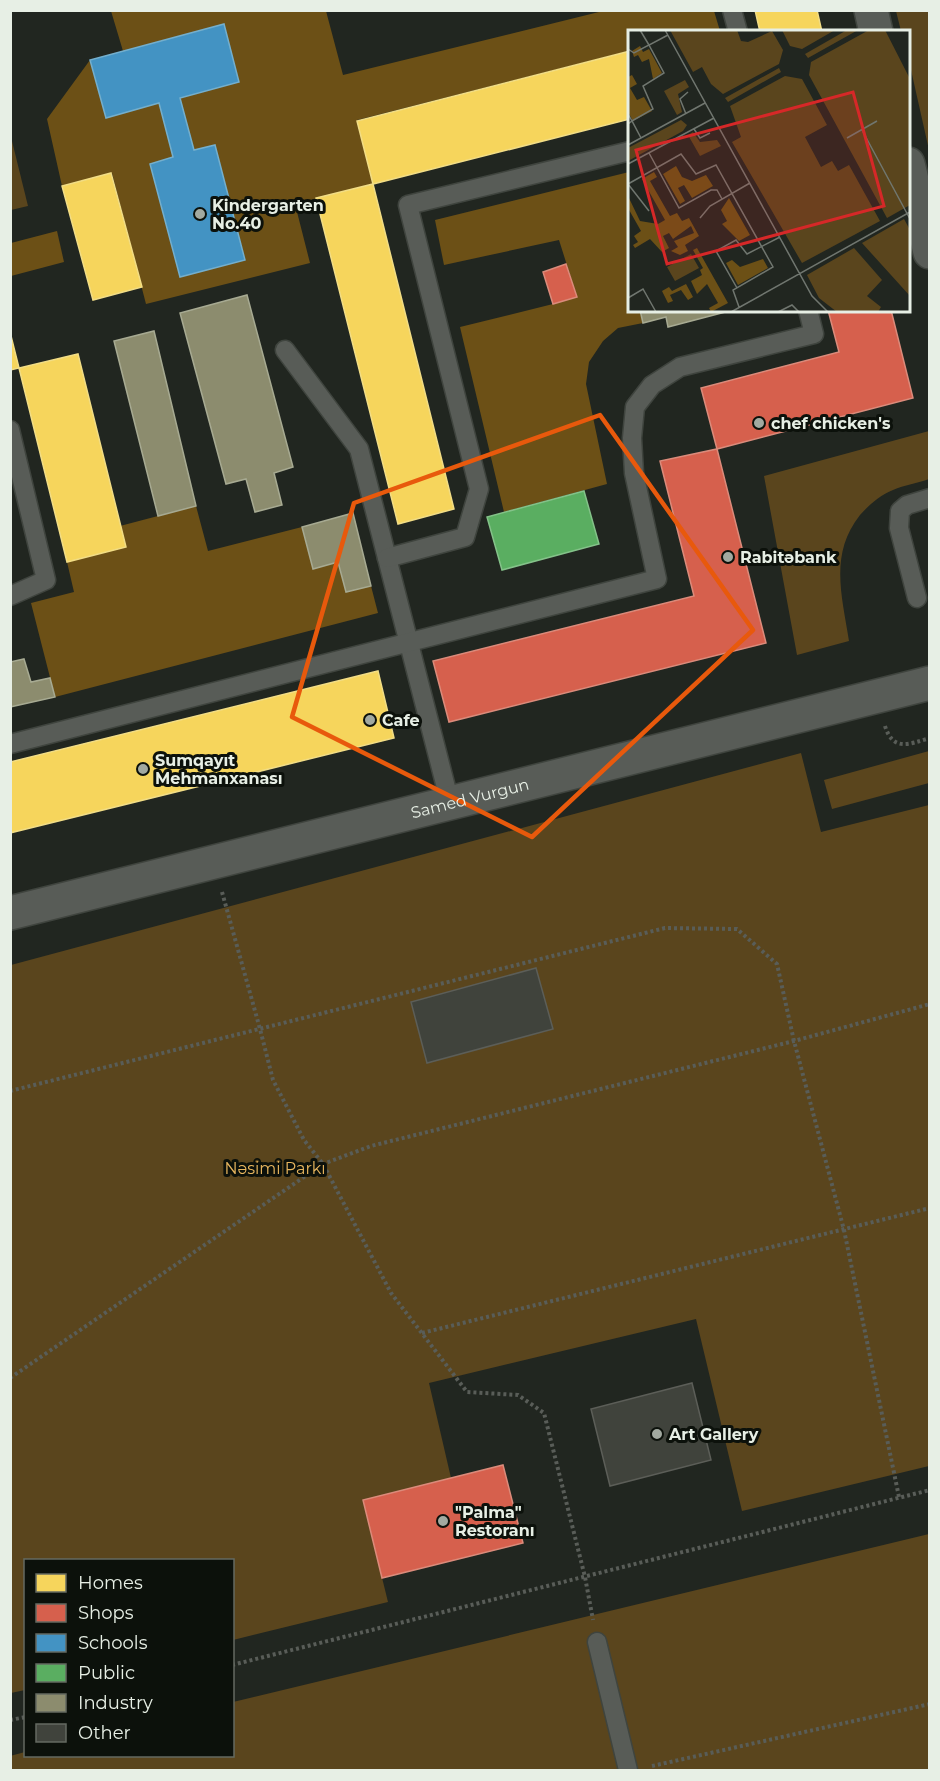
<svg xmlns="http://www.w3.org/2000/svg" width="940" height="1781" font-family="Montserrat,sans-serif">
<rect width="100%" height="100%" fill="#212620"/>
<g fill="#5a451d">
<path d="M896 11H929V150L909 61 908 32 901 31Z"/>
<path d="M10 133 28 206 11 210H10Z"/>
<path d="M929 431V479C918 483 904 485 893 490 880 495 869 505 860 515 829 554 842 596 849 641L797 655 764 476Z"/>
<path d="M929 751V783L832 809 824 780Z"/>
<path d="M801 753 821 832 929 805V1466L742 1511 696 1319 429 1383 451 1478 363 1500 388 1602 233 1640 232 1560H26L25 1690 11 1693V965Z"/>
<path d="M929 1534V1770H11L10 1756 25 1752 26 1756H232L233 1702Z"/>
</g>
<g fill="#6c5016">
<path d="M111 11H326L343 75 603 11H714L720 31 630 32 629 51 357 120 373 184 295 204 310 263 146 304 112 173 62 186 47 119 90 60 106 118 159 103 173 157 150 164 180 277 245 259 215 145 194 150 180 98 239 82 224 24 123 51Z"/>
<path d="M629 172 630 310 640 311 643 323 618 328 603 341 589 362 586 384 607 484 504 512 460 327 553 304 577 297 559 240 444 265 435 220Z"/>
<path d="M57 231 64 262 11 276V243Z"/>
<path d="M196 506 208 551 302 527 313 569 338 562 371 586 378 613 55 697 31 603 74 592 67 562 120 526Z"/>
</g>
<g fill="#f6d55c" stroke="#f2dd85" stroke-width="1.5">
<path d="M755 10H817L822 32H760Z"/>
<path d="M630 51V119L373 184 357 121Z"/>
<path d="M111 173 142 287 93 300 62 186Z"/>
<path d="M373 184 454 509 398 524 316 198Z"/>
<path d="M10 332 19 368 10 370Z"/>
<path d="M78 354 126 547 67 562 19 368Z"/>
<path d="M378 671 394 738 10 833V762Z"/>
</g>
<g fill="#d6604d" stroke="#db8b7b" stroke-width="1.5">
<path d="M566 264 577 297 553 304 543 272Z"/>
<path d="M828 310H891L913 398 717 449 701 388 839 352Z"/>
<path d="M717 449 766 643 449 722 433 661 694 596 660 461Z"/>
<path d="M503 1465 523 1543 382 1578 363 1500Z"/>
</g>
<path fill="#4393c3" stroke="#74afcd" stroke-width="1.5" d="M224 24 239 82 180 98 194 150 215 145 245 260 180 277 150 164 173 157 159 103 106 118 90 60Z"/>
<path fill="#5aae61" stroke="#84c289" stroke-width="1.5" d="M584 491 599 544 502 570 487 517Z"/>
<g fill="#8c8c6e" stroke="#a7aa92" stroke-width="1.5">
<path d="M247 295 293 467 274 473 282 505 255 512 246 479 226 484 180 313Z"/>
<path d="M640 310H733L668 327 666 317 643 323Z"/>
<path d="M154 331 196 506 158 516 114 341Z"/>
<path d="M353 513 371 586 346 592 338 562 313 569 302 527Z"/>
<path d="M24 659 31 682 50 678 55 697 10 707V662Z"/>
</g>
<g fill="#40433c" stroke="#5c5e58" stroke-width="1.5">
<path d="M536 968 553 1029 427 1063 411 1002Z"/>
<path d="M692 1383 711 1460 610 1486 591 1409Z"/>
</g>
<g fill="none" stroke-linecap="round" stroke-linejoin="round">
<g stroke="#3f443e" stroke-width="21">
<g id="lane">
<path d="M732 10 738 32"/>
<path d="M285 350 359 449 450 803"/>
<path d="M10 430 46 580 10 596"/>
<path d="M387 558 465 537 479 489 408 205 630 151"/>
<path d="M917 598 899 528 900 511 907 505 930 498"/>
<path d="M10 744 657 579 634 473 632 438 635 407 652 385 680 367 814 334 808 310"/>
<path d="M597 1642 628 1770"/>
</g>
</g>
<g stroke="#3f443e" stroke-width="36">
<g id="secondary">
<path d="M871 10 876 32"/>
<path d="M908 164 930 252"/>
<path id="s1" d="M10 913 930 683"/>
</g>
</g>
<g stroke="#595d58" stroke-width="4" stroke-dasharray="3 3" stroke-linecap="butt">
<path d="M885 726C893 752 909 744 930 738"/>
<path d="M222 892 260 1029 273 1080 304 1140 323 1164 391 1293 467 1392 518 1395 544 1413 585 1577 593 1620"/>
<path d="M10 1091 665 928 737 929 777 964 794 1041 844 1230 899 1497"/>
<path d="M422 1333 930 1208"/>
<path d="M10 1378 323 1164 371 1146 794 1041 930 1004"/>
<path d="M232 1665 930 1490"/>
<path d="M10 1720 26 1717"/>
<path d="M652 1766 930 1704"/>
</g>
<use href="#lane" stroke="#585c57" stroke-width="18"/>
<use href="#secondary" stroke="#585c57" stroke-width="33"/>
</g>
<path fill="none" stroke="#e8590c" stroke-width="4.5" stroke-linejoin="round" d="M600 415 753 630 532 837 292 717 354 503Z"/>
<g fill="#a2a9a0" stroke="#0c110b" stroke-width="2">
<circle cx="200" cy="214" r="6"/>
<circle cx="759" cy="423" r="6"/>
<circle cx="728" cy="557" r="6"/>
<circle cx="370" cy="720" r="6"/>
<circle cx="143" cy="769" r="6"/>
<circle cx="657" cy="1434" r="6"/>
<circle cx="443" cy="1521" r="6"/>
</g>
<g text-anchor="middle" stroke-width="6" stroke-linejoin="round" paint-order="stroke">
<g font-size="16" font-weight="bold" fill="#e7efe5" stroke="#0c110b" text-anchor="start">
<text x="212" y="211">Kindergarten<tspan x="212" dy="18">No.40</tspan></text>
<text x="771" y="429">chef chicken's</text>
<text x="740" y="563">Rabitəbank</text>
<text x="382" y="726">Cafe</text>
<text x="155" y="766">Sumqayıt<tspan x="155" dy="18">Mehmanxanası</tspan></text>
<text x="669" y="1440">Art Gallery</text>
<text x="455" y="1518">"Palma"<tspan x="455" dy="18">Restoranı</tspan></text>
</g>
<g font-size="16" fill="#e7efe5" stroke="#0c110b">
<text dy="6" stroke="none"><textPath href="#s1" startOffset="474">Samed Vurgun</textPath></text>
</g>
<g font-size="16" fill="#e9b75f" stroke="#0c110b">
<text x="275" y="1174">Nəsimi Parkı</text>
</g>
</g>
<g transform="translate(628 30)">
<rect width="282" height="282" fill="#212620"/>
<path d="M42 0H109L113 11 120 12 144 1 155 20 151 34 95 64 83 54 74 37 65 42ZM154 0H207L174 19 162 16ZM219 0H230L180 28 177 24ZM241 0H257L282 49V175L259 188 181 45 183 32ZM151 38 153 42 100 72 97 68ZM157 46 174 49 199 95 177 107 193 137 204 131 210 141 221 135 252 191 174 233 104 112 113 107 102 76ZM57 50 61 57 50 64 54 82 49 85 36 61ZM53 90 59 95 55 101 0 131V118ZM65 102 72 112 89 110 93 116 72 126 60 105ZM276 189 282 200V266L234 213ZM226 218 254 250 239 266 253 277 250 282H209L191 268 179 245ZM63 224 71 238 47 251 39 237Z" fill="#5a451d"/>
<path d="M12 16 15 22 21 19 34 43 25 49 21 29 14 32 10 25 6 27 4 21ZM4 45 9 54 2 58 9 70 16 67 24 81 5 91 0 82V47ZM48 136 54 147 64 151 78 145 85 156 64 168 56 155 50 158 57 171 52 174 35 144ZM26 142 29 147 22 151 42 186 49 183 54 191 61 188 71 206 57 215 60 221 52 225 43 221 50 217 46 211 66 203 63 196 45 209 41 203 35 206 41 218 34 222 22 209 7 218 5 215 10 212 6 206 13 201 0 178V166L12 191 30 194 37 190 14 149ZM101 168 122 205 111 211 94 194 99 191 93 180ZM69 218 100 273 83 282 81 278 90 273 79 254 69 264 63 251 74 245 72 240 75 238 65 220ZM135 229 140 238 110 255 98 233 104 230 112 237ZM58 254 65 267 60 270 53 260 42 265 45 271 40 273 34 261 41 257 44 261Z" fill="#6c5016"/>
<path fill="none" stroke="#70766f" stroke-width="1.5" d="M37 0 184 266 200 282M0 19 6 23 21 15 12 0M0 84 4 91 25 79 15 56 36 43 21 15 40 5M58 84 52 69 60 62M0 94 4 91 13 108M66 99 72 108 82 103M234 100 282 189M219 108 249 91M0 115 77 73M21 123 51 178 83 160H89L94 169M0 134 86 88M0 154 53 124 68 144 88 135 145 237 105 260 111 277M0 154 21 181M72 188 82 176 122 153M109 258 88 221 108 210 119 224 152 207M0 268 15 259 28 282M103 282 282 182M150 282 164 275 171 282"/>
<path fill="#d62828" fill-opacity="0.15" stroke="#d62828" stroke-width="3" d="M225 62 256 176 39 234 8 120Z"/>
<rect width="282" height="282" fill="none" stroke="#e7efe5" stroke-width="3"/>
</g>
<rect width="940" height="1781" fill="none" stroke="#e7efe5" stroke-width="24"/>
<rect x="24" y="1559" width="210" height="198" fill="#0c110b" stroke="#646a62" stroke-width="1.5"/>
<rect x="36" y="1574" width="30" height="18" fill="#f6d55c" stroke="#646a62" stroke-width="1.5"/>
<text x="78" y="1589" font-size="18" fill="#e7efe5">Homes</text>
<rect x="36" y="1604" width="30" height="18" fill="#d6604d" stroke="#646a62" stroke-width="1.5"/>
<text x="78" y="1619" font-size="18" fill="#e7efe5">Shops</text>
<rect x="36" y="1634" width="30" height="18" fill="#4393c3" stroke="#646a62" stroke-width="1.5"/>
<text x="78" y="1649" font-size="18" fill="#e7efe5">Schools</text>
<rect x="36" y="1664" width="30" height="18" fill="#5aae61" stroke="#646a62" stroke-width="1.5"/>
<text x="78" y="1679" font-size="18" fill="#e7efe5">Public</text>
<rect x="36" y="1694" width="30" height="18" fill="#8c8c6e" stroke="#646a62" stroke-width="1.5"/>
<text x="78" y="1709" font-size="18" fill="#e7efe5">Industry</text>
<rect x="36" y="1724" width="30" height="18" fill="#40433c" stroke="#646a62" stroke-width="1.5"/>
<text x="78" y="1739" font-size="18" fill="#e7efe5">Other</text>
</svg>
